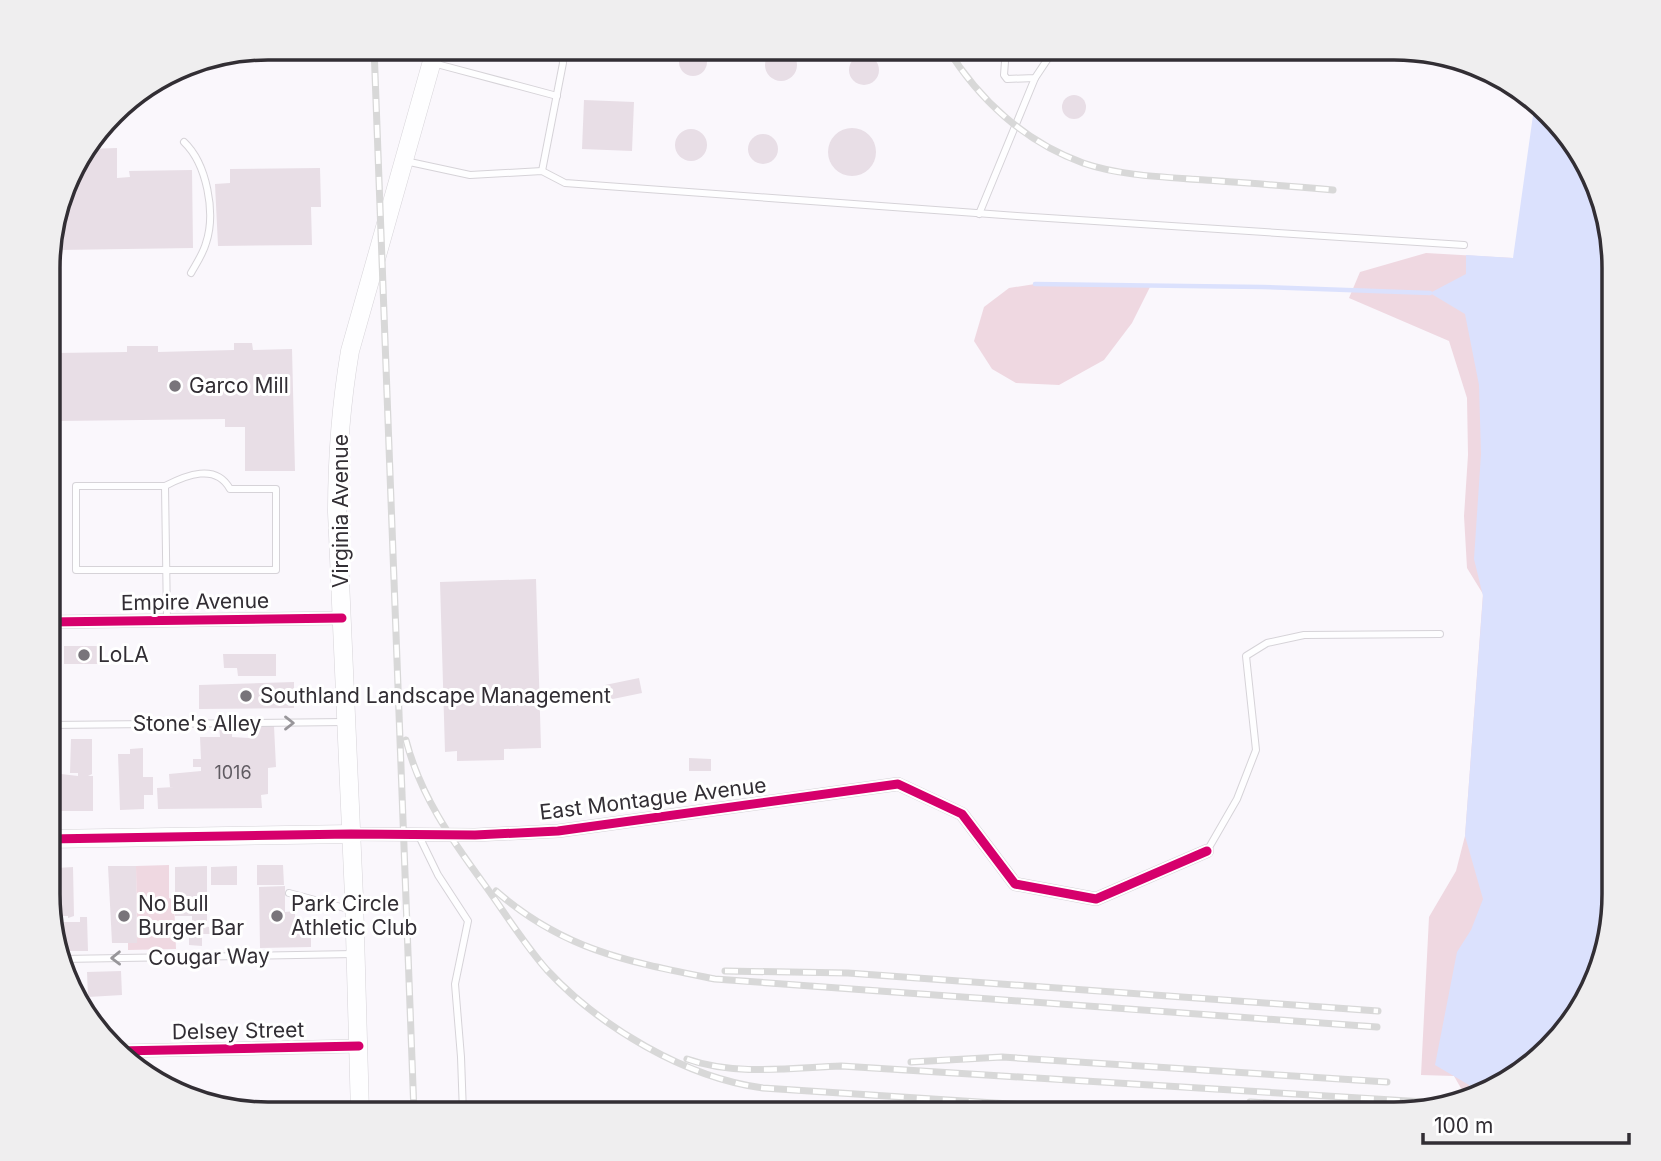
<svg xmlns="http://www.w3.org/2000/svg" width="1661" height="1161" font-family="Inter,sans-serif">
<rect width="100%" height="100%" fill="#faf7fc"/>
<g fill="#efd8e1">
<path d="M1426 253 1513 258 1481 1093 1463 1097 1462 1090 1454 1076 1421 1075 1429 917 1456 871 1465 836 1483 594 1467 568 1464 516 1468 455 1467 398 1449 341 1349 298 1360 272Z"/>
<path d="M1035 284 1151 285 1132 323 1104 360 1059 385 1016 383 992 369 974 341 984 307 1009 288Z"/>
<path d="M169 865V898L174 900 176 949 128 950V943L137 942 136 866Z"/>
</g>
<path fill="#dbe1fd" d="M1535 101 1584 158 1613 254V907L1602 964 1568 1027 1491 1091 1471 1095 1469 1085 1435 1065 1457 952 1471 930 1483 899 1465 836 1483 596 1474 559 1481 454 1479 385 1465 314 1430 293 1466 274V255L1513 258Z"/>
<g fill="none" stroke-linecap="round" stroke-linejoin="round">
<path stroke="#dbe1fd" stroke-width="4.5" d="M1035 284 1262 287 1430 293"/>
</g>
<g fill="#e8dee6">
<circle cx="693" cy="62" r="14"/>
<circle cx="781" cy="65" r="16"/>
<circle cx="864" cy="70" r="15"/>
<circle cx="1074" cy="107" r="12"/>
<path d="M584 100 634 102 632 151 582 149Z"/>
<circle cx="852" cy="152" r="24"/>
<circle cx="691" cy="145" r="16"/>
<circle cx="763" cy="149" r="15"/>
<path d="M117 148V178L130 177 129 171 192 170 193 248 59 250 58 210 70 170 87 149Z"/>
<path d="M320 168 321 207H311L312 245 218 246 215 184 230 183V169Z"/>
<path d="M234 343H252L253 350 292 349 295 471H245V427H225V419L58 421 56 353 127 352V346H158V352L234 350Z"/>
<path d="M536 579 541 748 504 749V760L457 761V751L445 752 440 582Z"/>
<rect x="64" y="646" width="39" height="18"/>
<path d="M223 654H276V676H238L237 668H224Z"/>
<path d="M639 678 642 693 608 700 605 685Z"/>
<path d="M294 682V708L199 709V685Z"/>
<path d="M249 726H274L276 767 268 768V794L261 795 262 808 158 809 157 788 174 787H170L169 774 201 771V767H193V759H201L200 737H220L219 727H232V737L249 738Z"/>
<path d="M71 739H92V774L88 776H93V811H56L55 777H61V774L78 776V773H70Z"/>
<path d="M143 748V777H153V795H144V809L120 810 118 754H130V749Z"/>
<path d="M689 758 711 759V771H689Z"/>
<path d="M257 865H283L284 885H257Z"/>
<path d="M108 866H136L137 943H112Z"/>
<path d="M207 866V921H192V916H175V867Z"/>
<path d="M237 866V885H211V867Z"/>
<path d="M73 867 74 916 68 918V916H58L57 868Z"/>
<path d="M285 886V912L295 911V920H311V947L260 948 259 887Z"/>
<path d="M80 917H87L88 951H59L56 938 60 933V922H80Z"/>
<path d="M189 924 209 927 210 934H202V946L189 945Z"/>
<path d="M121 971 122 995 88 997 87 972Z"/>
</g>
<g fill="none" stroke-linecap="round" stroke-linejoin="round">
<g stroke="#d6d3d8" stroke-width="8">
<g id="lane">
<path d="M1006 48 1004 75 1007 79 1035 78 1055 48"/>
<path d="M433 63 557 96"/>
<path d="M184 142C207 164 216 213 206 243 203 254 196 264 191 273"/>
<path d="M405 161 470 175 542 171 565 183 1017 216 1464 245"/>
<path d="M542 171 563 63 561 47"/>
<path d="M979 214 1035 78"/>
<path d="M165 486C186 475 216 463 230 489H276V570H76V486H165L167 620"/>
<path d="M49 725 345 722"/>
<path d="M419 836 438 875 468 921 455 984 461 1057 463 1113"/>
<path d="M1207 851 1237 799 1256 750 1246 656 1267 643 1304 635 1440 634"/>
<path d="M289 893 352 910"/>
<path d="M62 959 354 954"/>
</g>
</g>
<g stroke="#d6d3d8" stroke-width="14">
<g id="street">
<path d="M49 622 342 618"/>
<path d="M351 834 475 835 558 831 898 784 962 814 1015 884 1096 899 1207 851"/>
<path d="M118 1051 359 1046"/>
</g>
</g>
<g stroke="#d6d3d8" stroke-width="19">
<g id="secondary">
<path d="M49 839 351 834"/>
<path d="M360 1113 354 897 337 512C337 458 341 404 350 351L436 47"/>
</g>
</g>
<use href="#lane" stroke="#fefeff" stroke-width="6"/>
<use href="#street" stroke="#fefeff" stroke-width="12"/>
<use href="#secondary" stroke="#fefeff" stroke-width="18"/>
<g stroke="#d8d8d8" stroke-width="7">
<g id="rail">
<path d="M374 47 414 1113"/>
<path d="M947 48C979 100 1025 142 1083 163 1121 176 1165 177 1205 180 1247 183 1290 186 1333 190"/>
<path d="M406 740C420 795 451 839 484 884 505 913 524 944 547 970 600 1027 686 1078 763 1088L1164 1114"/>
<path d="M496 891C565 951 630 962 715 979L1377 1027"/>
<path d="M725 971 848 973 1378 1011"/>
<path d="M687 1059C735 1076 791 1068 841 1066L1441 1103"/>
<path d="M911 1062 1002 1057 1387 1082"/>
<path d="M1250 1102 1404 1111"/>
</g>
</g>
<use href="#rail" stroke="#fff" stroke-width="4.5" stroke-dasharray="13" stroke-linecap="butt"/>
<g stroke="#fff" stroke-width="13">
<g id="cycleway">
<path d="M49 622 342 618"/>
<path d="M49 839 351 834 475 835 558 831 898 784 962 814 1015 884 1096 899 1207 851"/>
<path d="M118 1051 359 1046"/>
</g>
</g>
<use href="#cycleway" stroke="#d6006c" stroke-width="9"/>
</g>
<defs><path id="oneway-chevron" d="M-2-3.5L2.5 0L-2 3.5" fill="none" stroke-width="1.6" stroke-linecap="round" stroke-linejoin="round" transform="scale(1.75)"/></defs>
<g stroke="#98969a">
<use href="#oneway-chevron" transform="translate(289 723)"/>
<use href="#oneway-chevron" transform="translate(116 958) rotate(179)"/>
</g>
<g fill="#78747a" stroke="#fff" stroke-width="2.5">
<circle cx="175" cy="386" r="7"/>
<circle cx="84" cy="655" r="7"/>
<circle cx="246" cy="696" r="7"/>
<circle cx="124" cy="916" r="7"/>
<circle cx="277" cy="916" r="7"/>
</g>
<g text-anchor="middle" stroke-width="6" stroke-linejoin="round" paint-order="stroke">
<g font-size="18" fill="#605b62">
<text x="233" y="779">1016</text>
</g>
<g font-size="21" fill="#322e34" stroke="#fff" text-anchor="start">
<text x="189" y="393">Garco Mill</text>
<text x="98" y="662">LoLA</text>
<text x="260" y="703">Southland Landscape Management</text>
<text x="138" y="911">No Bull<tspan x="138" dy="24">Burger Bar</tspan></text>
<text x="291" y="911">Park Circle<tspan x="291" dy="24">Athletic Club</tspan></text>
</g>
<g font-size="21" fill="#322e34" stroke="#fff">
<text transform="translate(341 511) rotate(-90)" y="7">Virginia Avenue</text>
<text transform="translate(195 602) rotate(-1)" y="7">Empire Avenue</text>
<text x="197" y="731">Stone's Alley</text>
<text transform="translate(653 799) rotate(-7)" y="7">East Montague Avenue</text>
<text transform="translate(209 957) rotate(-1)" y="7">Cougar Way</text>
<text transform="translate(238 1031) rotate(-1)" y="7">Delsey Street</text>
</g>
</g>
<path d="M0 0H1661V1161H0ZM268 60H1394A208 208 0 0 1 1602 268V894A208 208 0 0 1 1394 1102H268A208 208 0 0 1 60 894V268A208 208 0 0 1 268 60Z" fill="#efeeef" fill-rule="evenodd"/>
<path fill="none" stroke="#322e34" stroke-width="3.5" d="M268 60H1394A208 208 0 0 1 1602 268V894A208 208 0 0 1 1394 1102H268A208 208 0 0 1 60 894V268A208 208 0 0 1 268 60Z"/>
<path d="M1423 1133v10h206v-10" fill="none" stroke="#322e34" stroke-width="3.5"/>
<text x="1434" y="1133" font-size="21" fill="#322e34" stroke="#ffffff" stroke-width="5" paint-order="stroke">100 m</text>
</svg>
